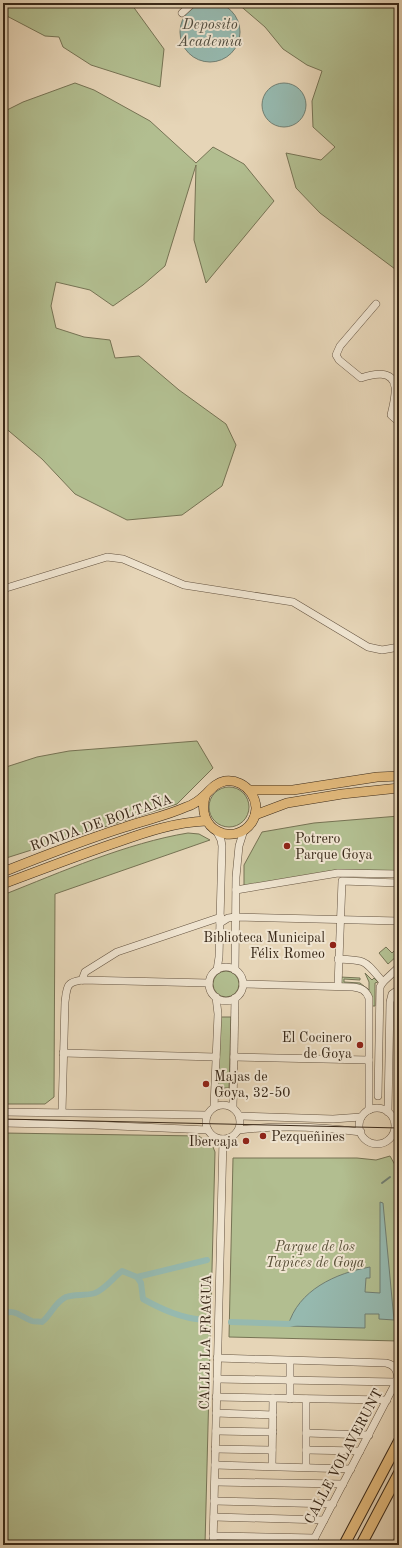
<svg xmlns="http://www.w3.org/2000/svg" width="402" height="1548" font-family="'Old Standard TT',serif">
<rect width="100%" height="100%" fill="#e6d5b7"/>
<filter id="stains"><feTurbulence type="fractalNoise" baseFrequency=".005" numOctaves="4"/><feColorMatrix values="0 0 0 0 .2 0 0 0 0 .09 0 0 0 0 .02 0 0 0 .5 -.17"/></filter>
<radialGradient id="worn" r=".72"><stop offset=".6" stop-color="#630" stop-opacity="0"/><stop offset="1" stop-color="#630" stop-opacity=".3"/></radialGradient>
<g fill="#b2be90" stroke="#767354">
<path d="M3 3H133L132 5 164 49 160 87 91 65 63 47 59 37 45 36 3 14Z"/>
<path d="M237 3H399V272L320 213 296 188 286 153 321 160 335 147 313 127 312 101 322 71 307 65 283 49 265 27Z"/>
<path d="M75 83 94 90 150 121 196 163 213 147 244 164 274 201 206 283 194 240 196 165 165 266 143 285 113 306 90 290 56 282 51 306 56 328 84 337 110 340 115 358 139 356 179 390 226 424 236 445 222 486 182 515 127 520 75 494 42 459 3 426V112L23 102Z"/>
<path d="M197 741 213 768 177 804 3 859V768L37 757 69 751Z"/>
<circle cx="229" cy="807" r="20"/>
<path d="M399 816V874L338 873 244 889V865L262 832 314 823Z"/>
<path d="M188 833 199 834 210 840 55 894 54 1097 45 1104H3V895C61 872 127 843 188 833Z"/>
<path d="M386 947 392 953 395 950 398 955 388 964 379 953Z"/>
<circle cx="226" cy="984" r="13"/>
<path d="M365 973 372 980 374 978 378 982 375 983V1006H372L371 996 340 984V977L360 978V980L344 979V982L360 983 369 990V982Z"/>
<path d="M220 1017H231L229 1088H218Z"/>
<path d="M3 1133 199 1136 213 1147 215 1152 205 1545H3Z"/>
<path d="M390 1156 399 1172V1341L229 1337 233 1158H357L376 1160Z"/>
</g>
<g fill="#96b9af" stroke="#717f73">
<circle cx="210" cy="32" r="30"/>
<circle cx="284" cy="105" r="22"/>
<path d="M380 1202 383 1203 394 1320 379 1319V1314H365V1328L288 1326C298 1290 336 1273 370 1267V1278H366L365 1292 380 1293Z"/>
</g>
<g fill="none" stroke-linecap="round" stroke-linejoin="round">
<path stroke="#717f73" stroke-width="2" d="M382 1183 390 1177"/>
<g stroke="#96b9af" stroke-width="6">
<path d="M137 1277 207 1260"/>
<path d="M3 1314C14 1308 21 1317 32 1321 35 1322 39 1321 42 1322 51 1315 55 1302 66 1297 75 1294 86 1296 95 1293 105 1289 113 1278 122 1271L137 1277 141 1283 143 1299C163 1310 181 1318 204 1320"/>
<path d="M231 1322 289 1324 297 1322"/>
</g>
<g stroke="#645340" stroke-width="8">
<g id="minor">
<path d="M182 13 193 3"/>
<path d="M376 304 340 346 336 355 339 360 361 378C372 374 393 369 395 387 396 395 393 407 391 415L399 422"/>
<path d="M3 589 107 557 123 559 184 585 293 602 368 647 382 650 399 647"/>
<path d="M216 830 221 840 222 846 219 957 217 970"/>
<path d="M236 890 338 873 399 874"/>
<path d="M220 923 228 918 236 917 399 921"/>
<path d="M338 959C367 960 364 960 383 982"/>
<circle cx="226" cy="984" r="17"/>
<path d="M235 970 236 877 239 846 244 830"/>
<path d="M82 980 85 972 117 952 221 917"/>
<path d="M243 984 353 987C361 988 366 990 369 998V1110"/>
<path d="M338 986 342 881 399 883"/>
<path d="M63 1053 216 1057"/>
<path d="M234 1057 369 1060"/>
<path d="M378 1096 380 987 383 982 399 967"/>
<circle cx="223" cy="1122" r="17"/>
<path d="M214 1107 218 1014 216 997"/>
<path d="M233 1107 235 998"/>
<circle cx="377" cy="1126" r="18"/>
<path d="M3 1112 207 1115"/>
<path d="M62 1112 65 1002C67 987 66 982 82 980L209 983"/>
<path d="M388 1112 390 1002 392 994 399 989"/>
<path d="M240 1116 333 1119 361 1117"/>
<path d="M3 1123 94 1125 208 1130"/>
<path d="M239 1130C278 1125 322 1127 361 1132"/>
<path d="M217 1358 386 1363C396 1365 399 1373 396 1382L311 1545"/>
<path d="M217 1379 396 1382"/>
<path d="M216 1397 387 1400"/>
<path d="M290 1399V1364"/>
<path d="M216 1413 273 1415"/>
<path d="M216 1431 273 1432"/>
<path d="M306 1433 369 1435"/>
<path d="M215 1449 272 1450"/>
<path d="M306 1450 360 1451"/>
<path d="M215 1465 351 1469"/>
<path d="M272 1466 273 1398"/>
<path d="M306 1467V1399"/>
<path d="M215 1482 343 1484"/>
<path d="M214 1501 333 1504"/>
<path d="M214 1517 324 1520"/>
<path d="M213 1536 315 1538"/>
<path d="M213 1545 223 1139"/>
<path d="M395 1545 399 1537"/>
</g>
</g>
<g stroke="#392818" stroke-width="10">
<g id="major">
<path d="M249 790H293L377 777 399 776"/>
<path d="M255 815 287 803 342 794 399 788"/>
<path d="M3 872C43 856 84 840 125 827 145 820 166 816 186 807 193 805 200 800 206 794 212 788 216 783 225 781 247 778 264 803 252 822 235 848 193 830 206 794"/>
<path d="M3 884C41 870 79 855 118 842 146 832 176 822 206 821"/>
</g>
</g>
<g stroke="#392818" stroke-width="12">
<g id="highway">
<path d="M344 1545 399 1441"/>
<path d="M361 1545 399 1473"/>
</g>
</g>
<use href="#minor" stroke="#efe4d0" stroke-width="7"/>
<use href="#major" stroke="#e3ba7c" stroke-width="9"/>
<use href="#highway" stroke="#e3ba7c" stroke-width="10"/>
<path stroke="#392818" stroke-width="1" d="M3 1119 399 1128"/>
</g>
<g fill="#8f2418" stroke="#efe4d0" stroke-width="1.5">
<circle cx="287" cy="846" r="4"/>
<circle cx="333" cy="945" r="4"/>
<circle cx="360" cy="1045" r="4"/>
<circle cx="206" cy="1084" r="4"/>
<circle cx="263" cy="1136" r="4"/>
<circle cx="246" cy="1141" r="4"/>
</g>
<g text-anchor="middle" stroke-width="4" stroke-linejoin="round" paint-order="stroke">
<g font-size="14" fill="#392818" stroke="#efe4d0">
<text transform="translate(101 822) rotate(-19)" y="5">RONDA DE BOLTAÑA</text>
<text transform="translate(205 1342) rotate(-89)" y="5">CALLE LA FRAGUA</text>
<text transform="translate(343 1456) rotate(-62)" y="5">CALLE VOLAVERUNT</text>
</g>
<g font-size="14" fill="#392818" stroke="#efe4d0" text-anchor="start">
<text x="295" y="843">Potrero<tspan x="295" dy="16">Parque Goya</tspan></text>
<text x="325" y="942" text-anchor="end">Biblioteca Municipal<tspan x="325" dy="16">Félix Romeo</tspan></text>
<text x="352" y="1042" text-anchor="end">El Cocinero<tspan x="352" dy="16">de Goya</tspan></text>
<text x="214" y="1081">Majas de<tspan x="214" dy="16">Goya, 32-50</tspan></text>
<text x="271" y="1141">Pezqueñines</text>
<text x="238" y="1146" text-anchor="end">Ibercaja</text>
</g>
<g font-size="14" font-style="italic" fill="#574e36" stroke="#efe4d0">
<text x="315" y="1251">Parque de los<tspan x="315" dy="16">Tapices de Goya</tspan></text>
</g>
<g font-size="15" font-style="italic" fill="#504c3e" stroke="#efe4d0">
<text x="210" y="29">Deposito<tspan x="210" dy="17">Academia</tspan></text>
</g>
</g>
<rect width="402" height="1548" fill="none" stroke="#e6d5b7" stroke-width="16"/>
<rect x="4" y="4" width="394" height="1540" fill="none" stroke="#392818" stroke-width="2"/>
<rect x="8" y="8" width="386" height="1532" fill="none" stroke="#392818"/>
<rect width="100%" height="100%" filter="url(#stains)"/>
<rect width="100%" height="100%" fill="url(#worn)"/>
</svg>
